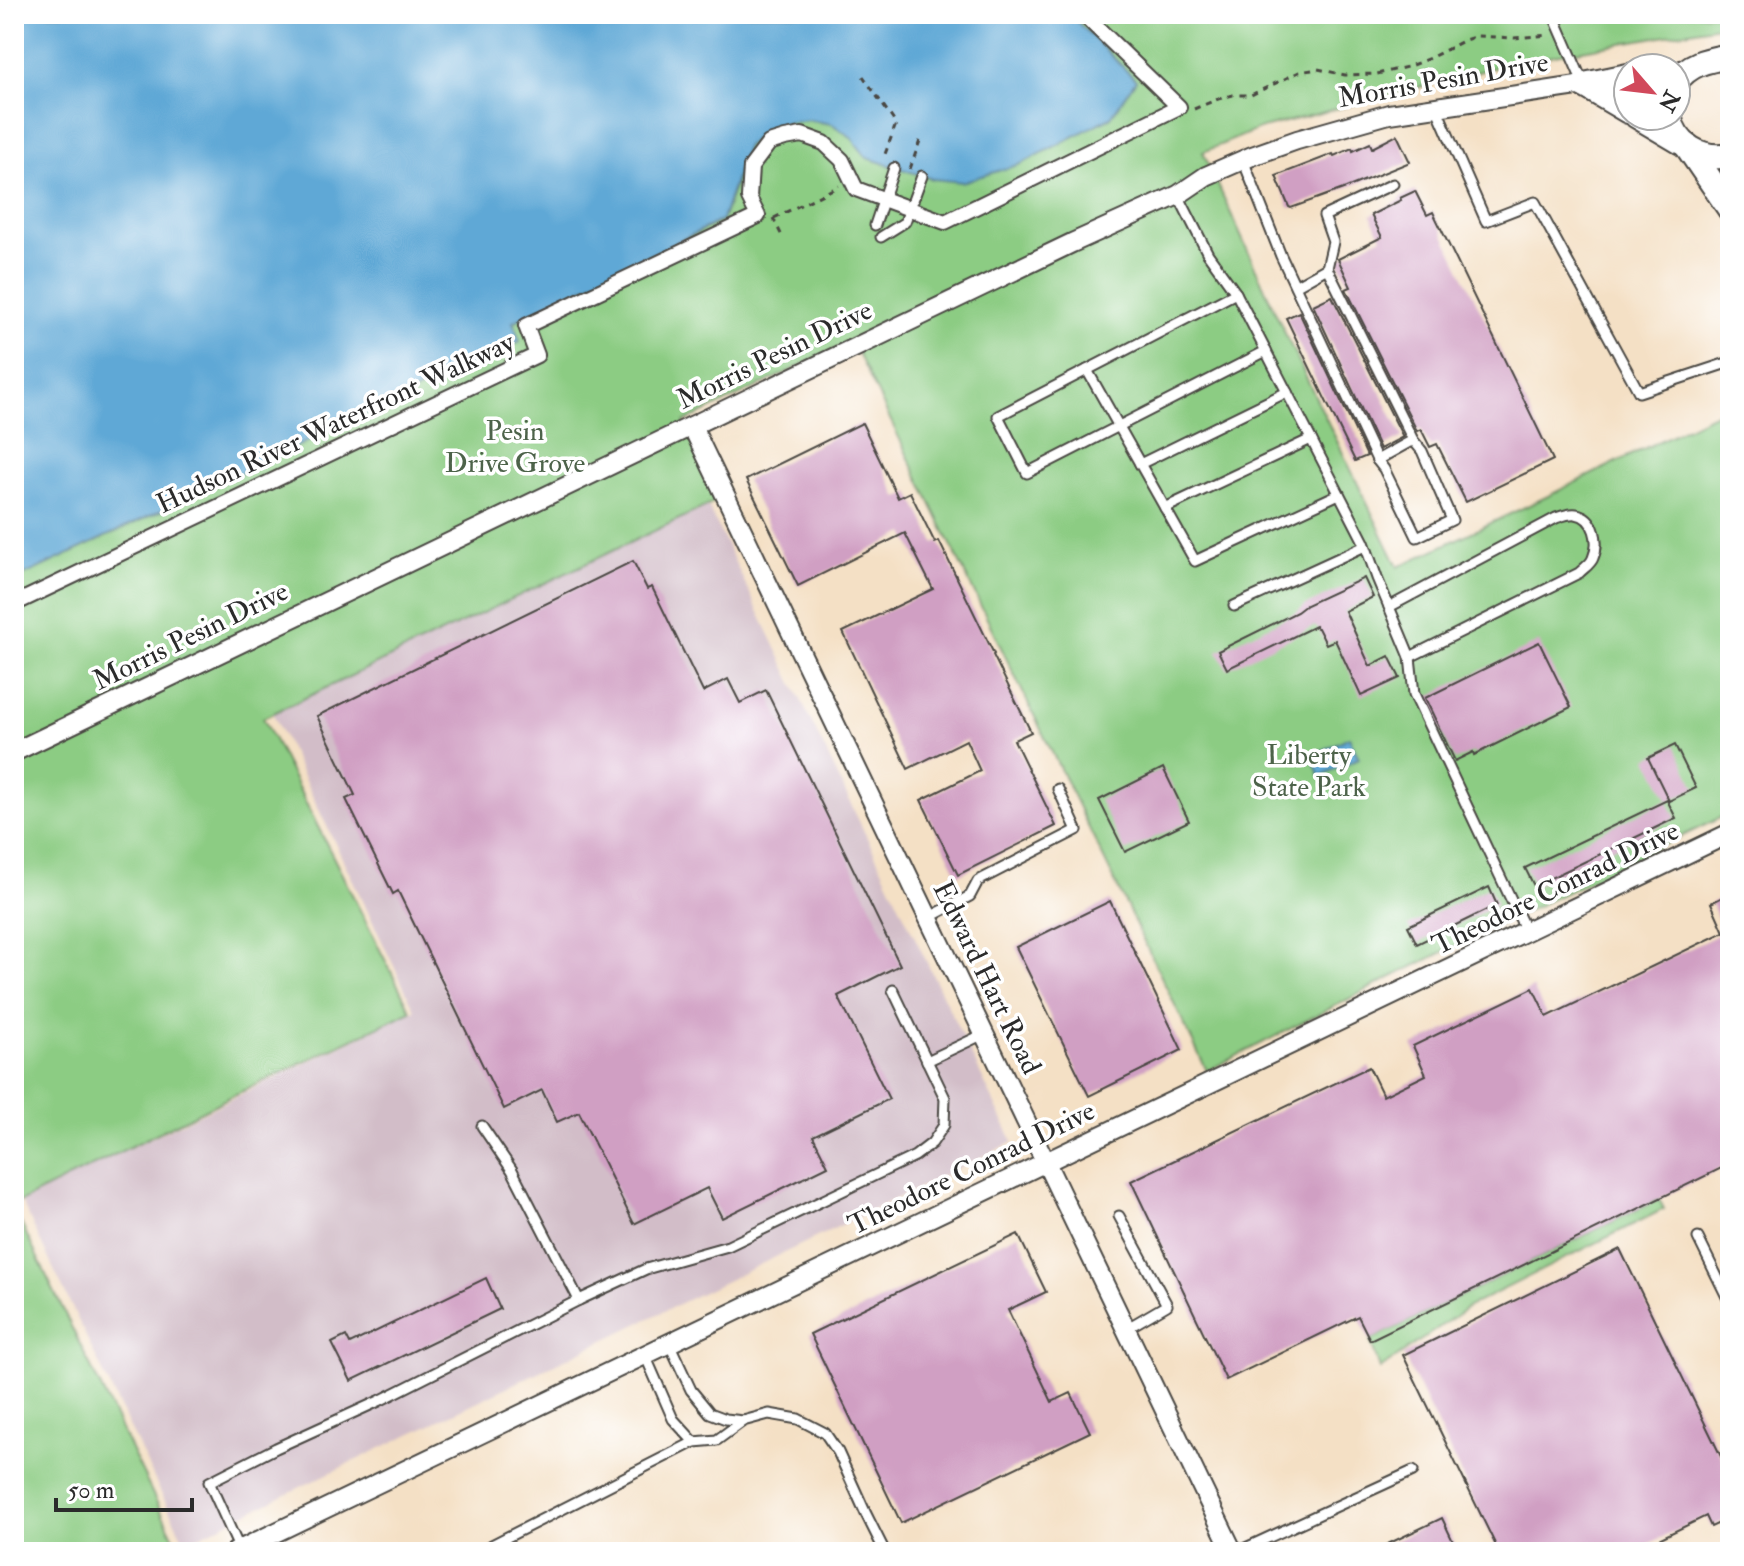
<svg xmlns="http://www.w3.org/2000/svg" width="1744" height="1566" font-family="'IM FELL Double Pica',serif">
<rect width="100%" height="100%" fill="#fff"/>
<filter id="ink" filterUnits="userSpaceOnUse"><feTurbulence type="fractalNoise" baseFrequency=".0125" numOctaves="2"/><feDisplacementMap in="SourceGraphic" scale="16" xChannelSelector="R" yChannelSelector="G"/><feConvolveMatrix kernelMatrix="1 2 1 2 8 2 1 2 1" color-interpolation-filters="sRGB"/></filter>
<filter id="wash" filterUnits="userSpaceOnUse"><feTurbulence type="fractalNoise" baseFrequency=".006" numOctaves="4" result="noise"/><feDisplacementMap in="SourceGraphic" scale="32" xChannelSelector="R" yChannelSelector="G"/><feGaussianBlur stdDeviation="1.8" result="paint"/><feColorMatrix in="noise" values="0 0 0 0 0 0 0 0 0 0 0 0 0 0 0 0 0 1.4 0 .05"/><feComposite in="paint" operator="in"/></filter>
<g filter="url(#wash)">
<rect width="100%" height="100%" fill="#f4e0c5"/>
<path fill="#d2bdc8" d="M707 504 1013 1142 185 1543 21 1201 415 1010 273 714Z"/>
<g fill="#8ccc83" stroke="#5c7c57" stroke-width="2">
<path d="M1069 14H1730V24L1554 55 1493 68 1259 129 1203 152 1289 342 1398 567 1546 497 1730 406V813L1404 971 1207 1071 852 341 684 422 715 502 263 718 411 1011 228 1098 14 1205V580L519 342 513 322 722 221 741 168 746 147 760 132 784 123 809 120 832 124 851 137 867 158 933 179 1021 164 1111 117 1136 80Z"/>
<path d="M1659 1199 1664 1209 1468 1307 1380 1369 1370 1340Z"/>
<path d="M14 1209 178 1546 166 1552H14Z"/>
</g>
<g fill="#5ea8d6" stroke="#446a80" stroke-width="2">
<path d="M14 14H1069L1136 80 1111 117 1021 164 962 182 933 179 867 158 851 137 832 124 809 120 784 123 761 132 746 147 722 220 513 322 520 341 14 580Z"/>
<path d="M1349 737 1359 758 1320 776 1311 756Z"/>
</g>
<g id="blocks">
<g fill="#d09fc3">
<path d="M1397 135 1410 162 1346 188 1291 208 1289 207 1276 176 1333 154 1334 156 1352 148 1353 151 1370 143 1372 148Z"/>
<path d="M1415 191 1427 215 1433 212 1553 460 1466 502 1437 444 1430 447 1421 429 1417 431 1346 289 1351 287 1338 259 1382 237 1371 215 1401 200 1400 198Z"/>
<path d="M1332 296 1403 437 1380 449 1313 305Z"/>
<path d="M1299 312 1367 456 1355 461 1286 318Z"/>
<path d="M862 423 898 498 910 492 935 543 939 541 994 654 993 655 1031 732 1014 740 1056 826 958 875 921 800 980 771 966 740 908 769 843 632 933 589 905 533 798 586 746 480Z"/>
<path d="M633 561 647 589 652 587 703 692 728 679 740 703 766 690 900 965 838 996 889 1099 813 1136 828 1166 722 1218 707 1188 634 1224 579 1112 557 1122 542 1090 504 1109 398 891 393 894 346 799 355 795 317 716Z"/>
<path d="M1364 578 1373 597 1345 611 1370 666 1389 656 1400 678 1361 696 1335 640 1326 644 1318 628H1317L1315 626 1227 669 1218 651 1297 612 1306 605Z"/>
<path d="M1539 642 1571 707 1474 755 1473 752 1455 761 1425 698Z"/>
<path d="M1675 745 1696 788 1669 801 1648 758Z"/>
<path d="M1163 768 1189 821 1125 852 1099 800Z"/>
<path d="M1667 800 1676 818 1534 886 1525 868Z"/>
<path d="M1489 887 1497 905 1417 944 1408 926Z"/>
<path d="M1730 893V1164L1370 1340 1358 1316 1226 1380 1131 1181 1369 1067 1383 1096 1426 1075 1413 1046 1533 988 1547 1017 1724 932 1711 903Z"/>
<path d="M1110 901 1182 1050 1089 1096 1016 947Z"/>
<path d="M1018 1234 1046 1292 1008 1310 1052 1402 1071 1393 1090 1432 901 1523 810 1334Z"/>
<path d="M1620 1249 1730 1475V1518L1711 1527 1706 1516 1632 1552H1499L1403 1355Z"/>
<path d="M486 1278 500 1309 351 1381 332 1343 346 1336 350 1344Z"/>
<path d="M1442 1518 1458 1552H1371Z"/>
</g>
</g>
</g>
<g filter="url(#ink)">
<use href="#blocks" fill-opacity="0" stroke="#494642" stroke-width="2"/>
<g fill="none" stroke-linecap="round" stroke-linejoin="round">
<g stroke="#494642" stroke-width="13">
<g id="service">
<path d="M1553 14 1584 85"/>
<path d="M1436 107 1486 221 1535 202 1639 392 1730 362"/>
<path d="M1243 160 1281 256 1377 460 1413 440 1327 268 1295 286"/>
<path d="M1178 195 1208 254 1236 293 1364 542 1377 578 1410 657 1414 694 1526 931"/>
<path d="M875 225 894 168"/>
<path d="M881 237 905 222 922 176"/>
<path d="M1327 268 1333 242 1324 216 1393 184"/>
<path d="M1236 293 998 416 1027 473 1266 351"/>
<path d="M1087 370 1195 561 1339 494"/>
<path d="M1377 460 1384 469 1417 537 1452 520 1422 451 1413 440"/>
<path d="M1140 464 1287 392"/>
<path d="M1165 508 1311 439"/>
<path d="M1234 606 1365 546"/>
<path d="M1389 607 1556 518C1562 516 1570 513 1576 514 1595 517 1600 542 1593 558 1591 564 1584 568 1579 573L1410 657"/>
<path d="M928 918 970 896 978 881 1077 830 1058 789"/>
<path d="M927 1061 984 1034"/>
<path d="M482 1126 512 1170 579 1300"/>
<path d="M1119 1216 1167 1305 1126 1329"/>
<path d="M1698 1238 1730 1303"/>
<path d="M669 1343 691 1390 710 1413 726 1419 743 1421 769 1414 798 1419 825 1433 838 1452 866 1514 885 1552"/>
<path d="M645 1355 673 1419 694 1442 717 1440 743 1421"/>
<path d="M240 1550 209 1482 276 1448 379 1401 579 1300 646 1269 728 1246 915 1156 932 1143 944 1125 945 1098 893 990"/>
<path d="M478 1552 694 1442"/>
<path d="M1237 1552 1413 1471"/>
</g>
</g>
<g stroke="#494642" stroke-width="18">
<path id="pedestrian" d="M14 604 537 355 526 326 758 216 749 198 751 167 769 143 785 138 802 135 824 143 842 160 856 189 945 222 1179 107 1083 14"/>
</g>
<g stroke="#494642" stroke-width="22">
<g id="minor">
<path d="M692 426 1233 1552"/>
<path d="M14 752 1072 243 1178 195 1206 176 1252 156 1297 140 1389 114 1584 85"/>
<path d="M235 1552 1730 833"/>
</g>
</g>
<g stroke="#494642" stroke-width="28">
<g id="tertiary">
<path d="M1676 82C1689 63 1708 60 1730 56"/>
<path d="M1584 85 1628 111"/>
<path d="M1584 85 1628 76"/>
<path d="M1637 116 1681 142"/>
<path d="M1669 116C1675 145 1701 161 1730 155"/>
<path d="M1689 149 1730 209"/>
</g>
</g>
<g stroke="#494642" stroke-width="3" stroke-dasharray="6 6" stroke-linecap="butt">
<path d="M863 76 896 124 884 157"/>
<path d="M1194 109 1218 99 1233 95H1251L1299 72 1318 69 1345 75 1377 74 1407 67 1430 58 1465 40 1477 36 1514 38 1548 35"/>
<path d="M910 169 922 135"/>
<path d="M773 218 782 236"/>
<path d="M774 218 839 186"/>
<path d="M14 1474 21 1489 19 1505"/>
</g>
<use href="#service" stroke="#fff" stroke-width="9"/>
<use href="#pedestrian" stroke="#fff" stroke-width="14"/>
<use href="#minor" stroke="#fff" stroke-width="18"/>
<use href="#tertiary" stroke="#fff" stroke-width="24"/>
</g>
</g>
<g text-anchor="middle" stroke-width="7" stroke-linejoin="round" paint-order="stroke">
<g font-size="28" fill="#2b2b2b" stroke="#fff">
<text transform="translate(1443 79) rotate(-10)" y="10">Morris Pesin Drive</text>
<text transform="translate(774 354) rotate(-26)" y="10">Morris Pesin Drive</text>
<text transform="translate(335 422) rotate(-25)" y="10">Hudson River Waterfront Walkway</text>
<text transform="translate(190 635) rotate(-26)" y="10">Morris Pesin Drive</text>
<text transform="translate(1555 887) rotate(-26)" y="10">Theodore Conrad Drive</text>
<text transform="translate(988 977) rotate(64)" y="10">Edward Hart Road</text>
<text transform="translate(971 1167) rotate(-26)" y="10">Theodore Conrad Drive</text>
</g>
<g font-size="28" fill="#4d634a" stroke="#fff">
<text x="515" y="440">Pesin<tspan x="515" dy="32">Drive Grove</tspan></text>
<text x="1309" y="764">Liberty<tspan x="1309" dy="32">State Park</tspan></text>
</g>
</g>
<rect width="1744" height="1566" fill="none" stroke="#fff" stroke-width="48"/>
<g transform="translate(1652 92) rotate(118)"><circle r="38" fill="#ffffff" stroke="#aaaaaa" stroke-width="2"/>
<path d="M0-6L14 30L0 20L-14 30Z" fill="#d1495b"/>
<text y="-12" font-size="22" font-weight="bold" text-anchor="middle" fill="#2b2b2b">N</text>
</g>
<path d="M56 1498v12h136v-12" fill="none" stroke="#2b2b2b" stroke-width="4"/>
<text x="68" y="1498" font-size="24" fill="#2b2b2b" stroke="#ffffff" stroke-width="6" paint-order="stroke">50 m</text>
</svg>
